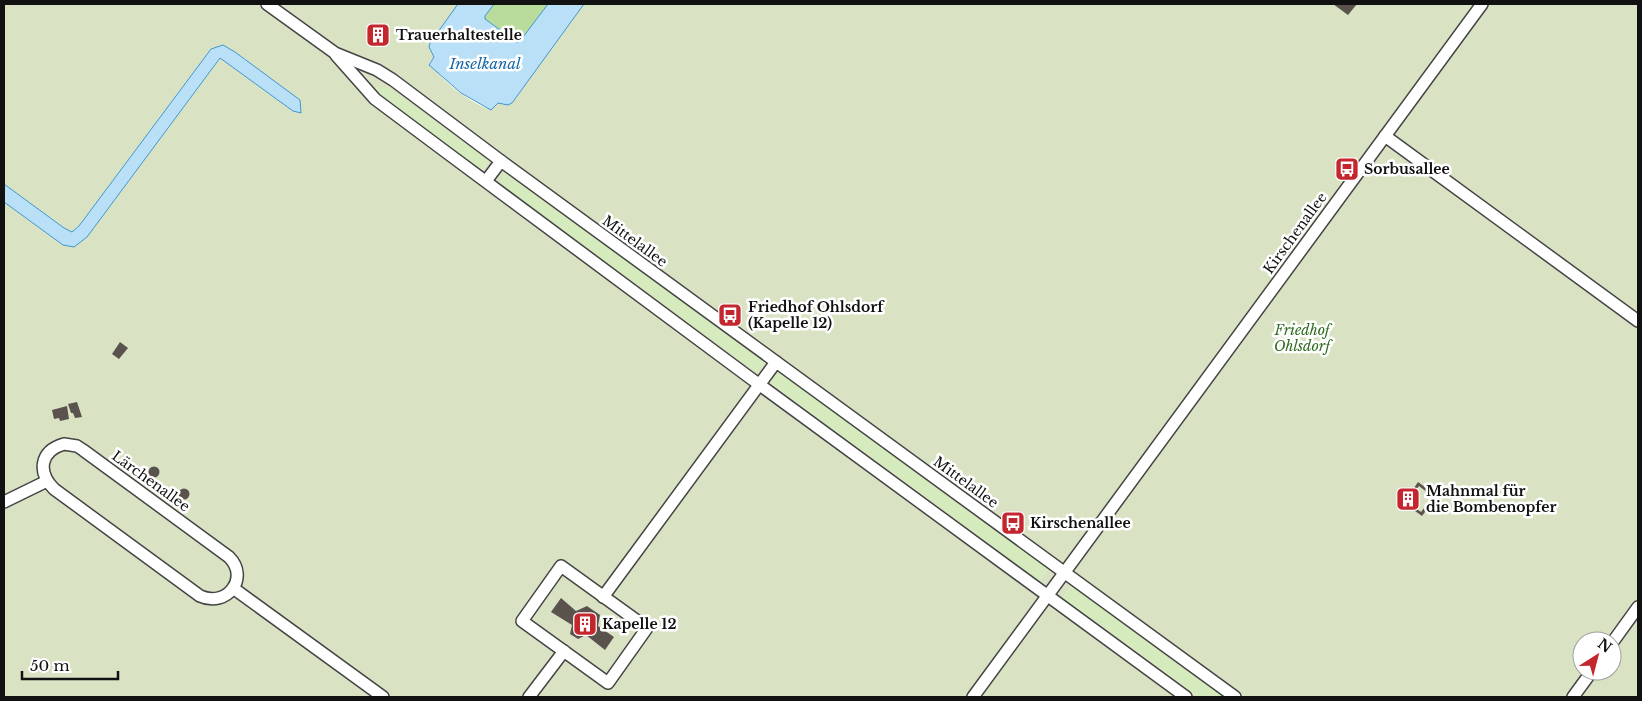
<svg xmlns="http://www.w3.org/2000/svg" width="1642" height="701" font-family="'Libre Baskerville',serif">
<rect width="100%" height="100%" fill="#fffdf5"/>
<g fill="#d5ebbd">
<path d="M376 87H387L391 89 489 160 481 172 378 95Z"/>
<path d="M507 171 766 361 757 374 498 184Z"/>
<path d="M778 369 1048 568 1039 581 769 382Z"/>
<path d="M1072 585 1225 697H1199L1063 598Z"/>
</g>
<path fill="#b9dc9c" d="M494 4H548L520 41 518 43 485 19V16Z"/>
<path fill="#d9e3c4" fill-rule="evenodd" d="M4 4H458L430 43V49L433 52 434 57 429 63C444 82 468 102 491 110L498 103H502L506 105 512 103 584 4H1638V697H1225L1072 585 1063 598 1199 697H4V202L63 245 87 237 220 58 293 111 300 101 235 52 223 45 211 49 79 226 72 232 64 228 4 184ZM387 87 489 160 481 172 378 95 376 87ZM507 171 766 361 757 373 499 184ZM778 370 1048 568 1039 581 769 382ZM1582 641H1612V671H1582Z"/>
<g fill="#b9e0f7" stroke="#3f96cf">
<path d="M458 4H494L485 16V19L518 43 520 41 548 4H584L512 103 508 105 498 103 491 110 461 93 429 65 434 57 429 47 430 43Z"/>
<path d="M223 45 235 52 300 100 301 113 293 111 220 58 87 237 74 247 63 245 4 202V184L64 228 72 232 79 226 211 49Z"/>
</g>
<g fill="#5a524d" fill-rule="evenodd">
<path d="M1333 4H1357L1348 15Z"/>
<path d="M380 26 387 31 376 41 371 38Z"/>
<path d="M120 342 128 348 119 359 112 354Z"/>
<path d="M77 402 82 417 75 418 73 413H71L68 404Z"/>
<path d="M67 406 69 419 60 421 59 418 54 419 52 410Z"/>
<circle cx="154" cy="472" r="5.5"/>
<path d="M1418 482 1437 496 1422 516 1404 503ZM1419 486 1433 497 1421 512 1407 502Z"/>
<circle cx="184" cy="494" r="5.5"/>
<path d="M561 598 576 611 587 606 600 615 598 626 614 637 605 650 586 635 578 639 570 634 572 625 551 612Z"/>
</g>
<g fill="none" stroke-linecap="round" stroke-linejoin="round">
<g stroke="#444" stroke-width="14">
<g id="street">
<path d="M267 4 335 53 377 70 393 80 501 161 1235 697"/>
<path d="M336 55 375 99 450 155 749 377 1186 697"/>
<path d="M1385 136 1638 321"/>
<path d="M486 181 501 161"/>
<path d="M64 444 77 446 83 450 229 557C250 578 227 608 200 596L54 489C37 472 40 451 64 444Z"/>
<path d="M4 502 47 481"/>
<path d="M561 566 647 628 608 683 522 621Z"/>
<path d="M233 588 383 697"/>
<path d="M603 597 776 362"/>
<path d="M1612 643 1638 607"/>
<path d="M529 697 564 651"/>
<path d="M973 697 1482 4"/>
<path d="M1573 697 1592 671"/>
</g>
</g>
<use href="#street" stroke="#fff" stroke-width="11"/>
</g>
<defs>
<g id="building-square" transform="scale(1.25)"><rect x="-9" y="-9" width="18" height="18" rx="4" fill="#c4262e" stroke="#fff"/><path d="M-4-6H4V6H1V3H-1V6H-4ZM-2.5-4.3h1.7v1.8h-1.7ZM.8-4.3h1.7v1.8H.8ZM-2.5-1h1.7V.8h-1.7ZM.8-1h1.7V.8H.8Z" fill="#fff"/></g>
<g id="bus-square" transform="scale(1.25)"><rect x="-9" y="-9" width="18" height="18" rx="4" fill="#c4262e" stroke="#fff"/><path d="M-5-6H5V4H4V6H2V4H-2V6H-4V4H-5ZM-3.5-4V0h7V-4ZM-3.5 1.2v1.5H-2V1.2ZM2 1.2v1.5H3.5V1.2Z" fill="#fff"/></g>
</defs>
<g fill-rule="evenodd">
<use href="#building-square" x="378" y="35"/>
<use href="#bus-square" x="1347" y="169"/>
<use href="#bus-square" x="730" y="315"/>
<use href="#building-square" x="1408" y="499"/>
<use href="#bus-square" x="1013" y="523"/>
<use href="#building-square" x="585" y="624"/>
</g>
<g text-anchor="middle" stroke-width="5" stroke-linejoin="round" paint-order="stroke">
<g font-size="14" font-weight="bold" fill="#111" stroke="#fff" text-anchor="start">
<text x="396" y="40">Trauerhaltestelle</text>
<text x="1364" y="174">Sorbusallee</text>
<text x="748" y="312">Friedhof Ohlsdorf<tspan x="748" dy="16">(Kapelle 12)</tspan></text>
<text x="1426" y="496">Mahnmal für<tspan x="1426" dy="16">die Bombenopfer</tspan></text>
<text x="1030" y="528">Kirschenallee</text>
<text x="602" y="629">Kapelle 12</text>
</g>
<g font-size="14" fill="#111" stroke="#fff">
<text transform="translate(1295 233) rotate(-54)" y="5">Kirschenallee</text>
<text transform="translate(635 241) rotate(36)" y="5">Mittelallee</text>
<text transform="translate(151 481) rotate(36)" y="5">Lärchenallee</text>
<text transform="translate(966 482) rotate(36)" y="5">Mittelallee</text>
</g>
<g font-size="14" font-style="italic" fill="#2f6b1f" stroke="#fff">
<text x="1302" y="335">Friedhof<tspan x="1302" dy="16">Ohlsdorf</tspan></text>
</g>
<g font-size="15" font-style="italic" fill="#1768a6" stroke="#fff">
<text x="485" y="69">Inselkanal</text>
</g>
</g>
<rect width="1642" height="701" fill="none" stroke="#111111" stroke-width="10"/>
<g transform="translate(1597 656) rotate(36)"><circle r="24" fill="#ffffff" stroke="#a0a0a0"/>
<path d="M0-4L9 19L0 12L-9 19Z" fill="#c4262e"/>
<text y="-8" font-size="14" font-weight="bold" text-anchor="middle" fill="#111111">N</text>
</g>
<path d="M22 671v8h96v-8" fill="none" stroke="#111111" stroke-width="2.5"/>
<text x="30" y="671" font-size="15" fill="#111111" stroke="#ffffff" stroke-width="4" paint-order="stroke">50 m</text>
</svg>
